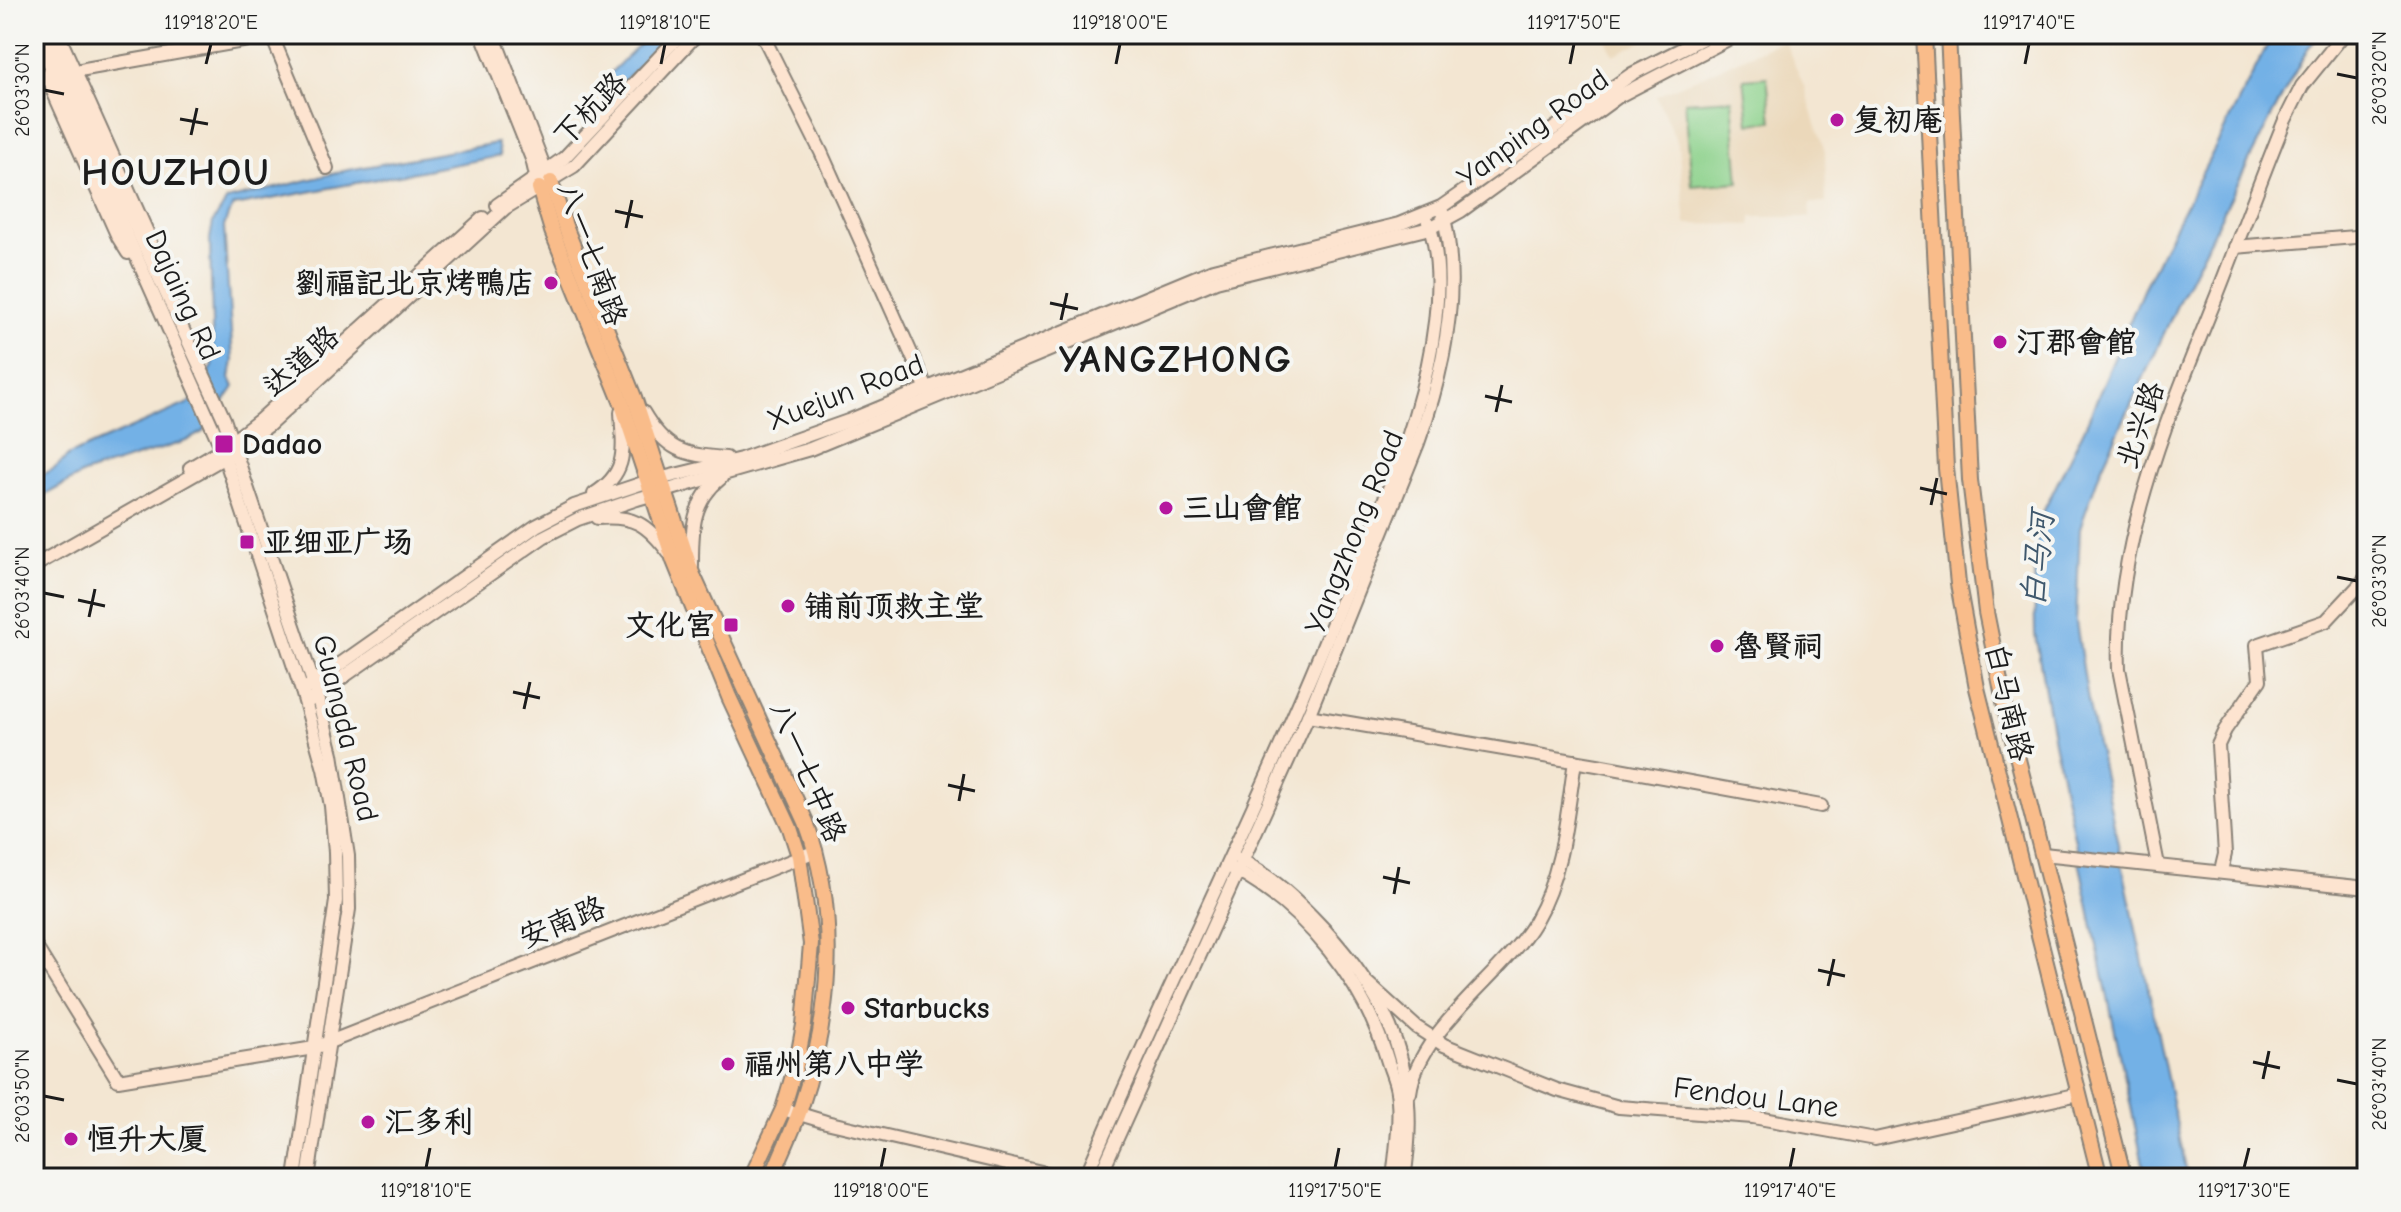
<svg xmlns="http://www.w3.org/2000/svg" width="2401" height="1212" font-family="'Comic Neue','LXGW WenKai TC',sans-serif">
<rect width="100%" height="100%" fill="#f6f6f2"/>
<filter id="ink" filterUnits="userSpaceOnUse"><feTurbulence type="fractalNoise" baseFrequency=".0125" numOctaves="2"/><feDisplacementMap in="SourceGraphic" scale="16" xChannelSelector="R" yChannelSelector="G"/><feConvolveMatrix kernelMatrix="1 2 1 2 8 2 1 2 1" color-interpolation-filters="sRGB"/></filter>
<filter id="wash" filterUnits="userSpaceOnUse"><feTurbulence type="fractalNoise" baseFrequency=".006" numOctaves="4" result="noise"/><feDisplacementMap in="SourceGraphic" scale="32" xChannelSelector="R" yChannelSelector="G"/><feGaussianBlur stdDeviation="1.8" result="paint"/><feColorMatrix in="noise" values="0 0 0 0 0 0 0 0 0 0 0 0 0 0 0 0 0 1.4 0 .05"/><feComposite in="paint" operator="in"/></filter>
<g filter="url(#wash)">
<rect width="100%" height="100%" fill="#f3e6d2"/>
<g fill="#ebd8ba">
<path d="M1603 34H1657L1614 55Z"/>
<path d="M1784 40 1804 86 1825 152 1826 203H1810V217H1751V225L1686 224 1678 144 1656 96Z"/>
</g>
<g fill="#8cd18b" stroke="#547654" stroke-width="2">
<path d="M1767 77 1772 121 1749 124 1744 79Z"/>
<path d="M1732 99 1739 182 1692 186 1685 102Z"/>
</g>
<g fill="#73b1e6" stroke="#486681" stroke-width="2">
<path d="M650 34H670L607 99 596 87Z"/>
<path d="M2273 34H2320L2308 48 2268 123 2180 299 2101 469 2080 528 2076 622 2088 701 2188 1178H2146L2054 742 2035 634 2034 554 2044 510 2085 427 2146 283Z"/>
<path d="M497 143 500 156 234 206 228 215 224 227 233 361 230 378 234 387 203 432 186 441 83 474 34 501V479L54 469 69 455 191 402 213 366 210 239 213 222 227 200 348 170Z"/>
</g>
</g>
<g filter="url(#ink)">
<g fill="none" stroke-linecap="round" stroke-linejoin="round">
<g stroke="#888177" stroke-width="16">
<g id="secondary">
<path d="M34 34 56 76 222 449 302 691 324 769 331 806 335 852 336 901 295 1178"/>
<path d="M47 34 224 419 317 694 332 754 348 856 349 909 308 1178"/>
<path d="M58 34 147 232 154 255"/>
<path d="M271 34 327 168"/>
<path d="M482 34 532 159 538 185"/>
<path d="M493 34 548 177"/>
<path d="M762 34 821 152 927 389"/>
<path d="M49 73 53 91 118 237 128 253"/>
<path d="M34 82 85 69 272 36"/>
<path d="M497 205 564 158 681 34"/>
<path d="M2235 247 2367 236"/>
<path d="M643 412C666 451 683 455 726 458"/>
<path d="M190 468 222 449 261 419 483 218"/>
<path d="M594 494C629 472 623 449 621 412"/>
<path d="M597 518C634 515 647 524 669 553"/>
<path d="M34 566 225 457 268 426 505 208 574 166 697 34"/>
<path d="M692 566C692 531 691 502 721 478"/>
<path d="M302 691 536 526 574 506 646 482 741 459 848 421 1213 270 1399 224 1441 207 1632 74 1711 34"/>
<path d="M306 703 543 537 578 519 637 499 810 449 1216 281 1430 228 1461 211 1619 96 1738 34"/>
<path d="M1308 716 1597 765 1821 806"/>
<path d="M2043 854 2367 888"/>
<path d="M1239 859C1273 877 1297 900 1323 928 1393 1004 1421 1075 1404 1178"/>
<path d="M2158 865 2119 669C2114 541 2170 412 2217 295 2240 237 2261 178 2285 120L2302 86 2344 34"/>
<path d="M1233 869C1306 908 1365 983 1388 1062 1391 1072 1396 1082 1397 1092 1401 1116 1396 1153 1393 1178"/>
<path d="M2221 871 2225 854 2218 745 2225 730 2260 680 2257 645 2326 621 2367 577"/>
<path d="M34 944 118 1080 314 1048 816 851"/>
<path d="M1365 981 1416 1027 1444 1045 1557 1090 1619 1107 1753 1117 1875 1139 2079 1094"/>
<path d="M1410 1093C1418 1029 1503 976 1535 921 1563 873 1567 814 1575 761"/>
<path d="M783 1109 826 1122 1067 1178"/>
<path d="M1085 1178C1168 984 1264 795 1343 598 1367 539 1396 479 1414 418 1431 362 1449 278 1428 222"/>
<path d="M1099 1178 1308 716 1418 443C1444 371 1462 289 1443 214"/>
</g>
</g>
<g stroke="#888177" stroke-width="18">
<g id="primary">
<path d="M1924 34 1946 468 1958 584 1977 688 2100 1178"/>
<path d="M1948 34 1970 480 1986 612 2007 716 2124 1178"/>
<path d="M551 182 565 226 634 397 692 573 806 822C840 915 831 1018 800 1110 792 1133 780 1155 772 1178"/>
<path d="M539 188 552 231 621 401 674 561 729 697 790 828 799 856 811 944 804 1025 797 1062 783 1109 751 1178"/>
</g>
</g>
<use href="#secondary" stroke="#fde4d0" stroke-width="12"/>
<use href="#primary" stroke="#f9bc8a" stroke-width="14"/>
</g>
</g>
<path fill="none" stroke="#1c1c1c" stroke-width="3" d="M206 64 211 44M661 64 665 44M1116 64 1120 44M1570 64 1574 44M2025 64 2029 44M2337 74 2357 78M44 90 64 94M180 119 208 124M191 135 197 108M615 211 643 217M626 228 632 200M1050 303 1078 309M1061 320 1067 293M1485 396 1512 402M1496 412 1502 385M1920 488 1947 494M1931 505 1937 478M2337 577 2357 581M44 593 64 597M78 600 105 606M89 617 95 589M513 692 540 698M524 709 530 682M948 785 975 791M959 801 964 774M1383 877 1410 883M1394 894 1399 867M1818 970 1845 976M1828 986 1834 959M2253 1062 2280 1068M2263 1079 2269 1051M2337 1080 2357 1084M44 1096 64 1100M426 1168 430 1148M881 1168 885 1148M1335 1168 1339 1148M1790 1168 1794 1148M2244 1168 2249 1148"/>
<g fill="#b5179e" stroke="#f6f6f2" stroke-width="3">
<circle cx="1837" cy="120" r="8"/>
<circle cx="551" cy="283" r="8"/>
<circle cx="2000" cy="342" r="8"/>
<rect x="214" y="434" width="20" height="20" rx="4"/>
<circle cx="1166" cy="508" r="8"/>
<rect x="239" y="534" width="16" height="16" rx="4"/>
<circle cx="788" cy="606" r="8"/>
<rect x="723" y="617" width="16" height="16" rx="4"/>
<circle cx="1717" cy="646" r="8"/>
<circle cx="848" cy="1008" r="8"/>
<circle cx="728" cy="1064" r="8"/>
<circle cx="368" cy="1122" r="8"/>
<circle cx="71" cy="1139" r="8"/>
</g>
<g text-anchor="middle" stroke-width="8" stroke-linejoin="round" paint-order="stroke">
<g font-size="30" fill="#1c1c1c" stroke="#f6f6f2">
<text transform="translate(590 109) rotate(-46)" y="10">下杭路</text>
<text transform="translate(1533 128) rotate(-36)" y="10">Yanping Road</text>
<text transform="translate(592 254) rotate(70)" y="10">八一七南路</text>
<text transform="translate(183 295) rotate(65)" y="10">Dajaing Rd</text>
<text transform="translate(301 361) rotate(-42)" y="10">达道路</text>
<text transform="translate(845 392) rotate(-21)" y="10">Xuejun Road</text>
<text transform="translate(2140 425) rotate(-71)" y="10">北兴路</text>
<text transform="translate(1354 532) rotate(-68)" y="10">Yangzhong Road</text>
<text transform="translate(2009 702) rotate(77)" y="10">白马南路</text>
<text transform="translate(346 728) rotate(76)" y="10">Guangda Road</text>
<text transform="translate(808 772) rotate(67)" y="10">八一七中路</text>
<text transform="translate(562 922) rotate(-22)" y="10">安南路</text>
<text transform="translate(1756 1097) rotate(7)" y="10">Fendou Lane</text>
</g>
<g font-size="30" font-weight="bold" fill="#1c1c1c" stroke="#f6f6f2" text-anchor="start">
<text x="1853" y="130">复初庵</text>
<text x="535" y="293" text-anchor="end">劉福記北京烤鴨店</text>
<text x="2016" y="352">汀郡會館</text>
<text x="242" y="454">Dadao</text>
<text x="1182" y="518">三山會館</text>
<text x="263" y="552">亚细亚广场</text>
<text x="804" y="616">铺前顶救主堂</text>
<text x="715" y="635" text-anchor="end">文化宫</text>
<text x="1733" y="656">魯賢祠</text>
<text x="864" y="1018">Starbucks</text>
<text x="744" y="1074">福州第八中学</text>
<text x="384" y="1132">汇多利</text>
<text x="87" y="1149">恒升大厦</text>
</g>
<g font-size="32" font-style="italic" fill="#3f586d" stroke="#f6f6f2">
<text transform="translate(2037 559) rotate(-84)" y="11">白马河</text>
</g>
<g font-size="38" font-weight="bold" letter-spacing="2" fill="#1c1c1c" stroke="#f6f6f2">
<text x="176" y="185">HOUZHOU</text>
<text x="1176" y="372">YANGZHONG</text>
</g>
</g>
<rect width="2401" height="1212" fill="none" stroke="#f6f6f2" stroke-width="88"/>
<rect x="44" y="44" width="2313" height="1124" fill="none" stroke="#1c1c1c" stroke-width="3"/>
<g font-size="20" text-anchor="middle" fill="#1c1c1c">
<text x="211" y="29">119°18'20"E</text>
<text x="665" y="29">119°18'10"E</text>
<text x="1120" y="29">119°18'00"E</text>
<text x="1574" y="29">119°17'50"E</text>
<text x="2029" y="29">119°17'40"E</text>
<text transform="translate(2379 78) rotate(-90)" y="7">26°03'20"N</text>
<text transform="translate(22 90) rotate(-90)" y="7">26°03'30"N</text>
<text transform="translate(2379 581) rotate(-90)" y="7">26°03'30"N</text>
<text transform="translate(22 593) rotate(-90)" y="7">26°03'40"N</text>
<text transform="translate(2379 1084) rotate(-90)" y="7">26°03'40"N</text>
<text transform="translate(22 1096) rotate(-90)" y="7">26°03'50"N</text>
<text x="426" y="1197">119°18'10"E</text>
<text x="881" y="1197">119°18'00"E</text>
<text x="1335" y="1197">119°17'50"E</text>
<text x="1790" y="1197">119°17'40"E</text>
<text x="2244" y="1197">119°17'30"E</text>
</g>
</svg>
